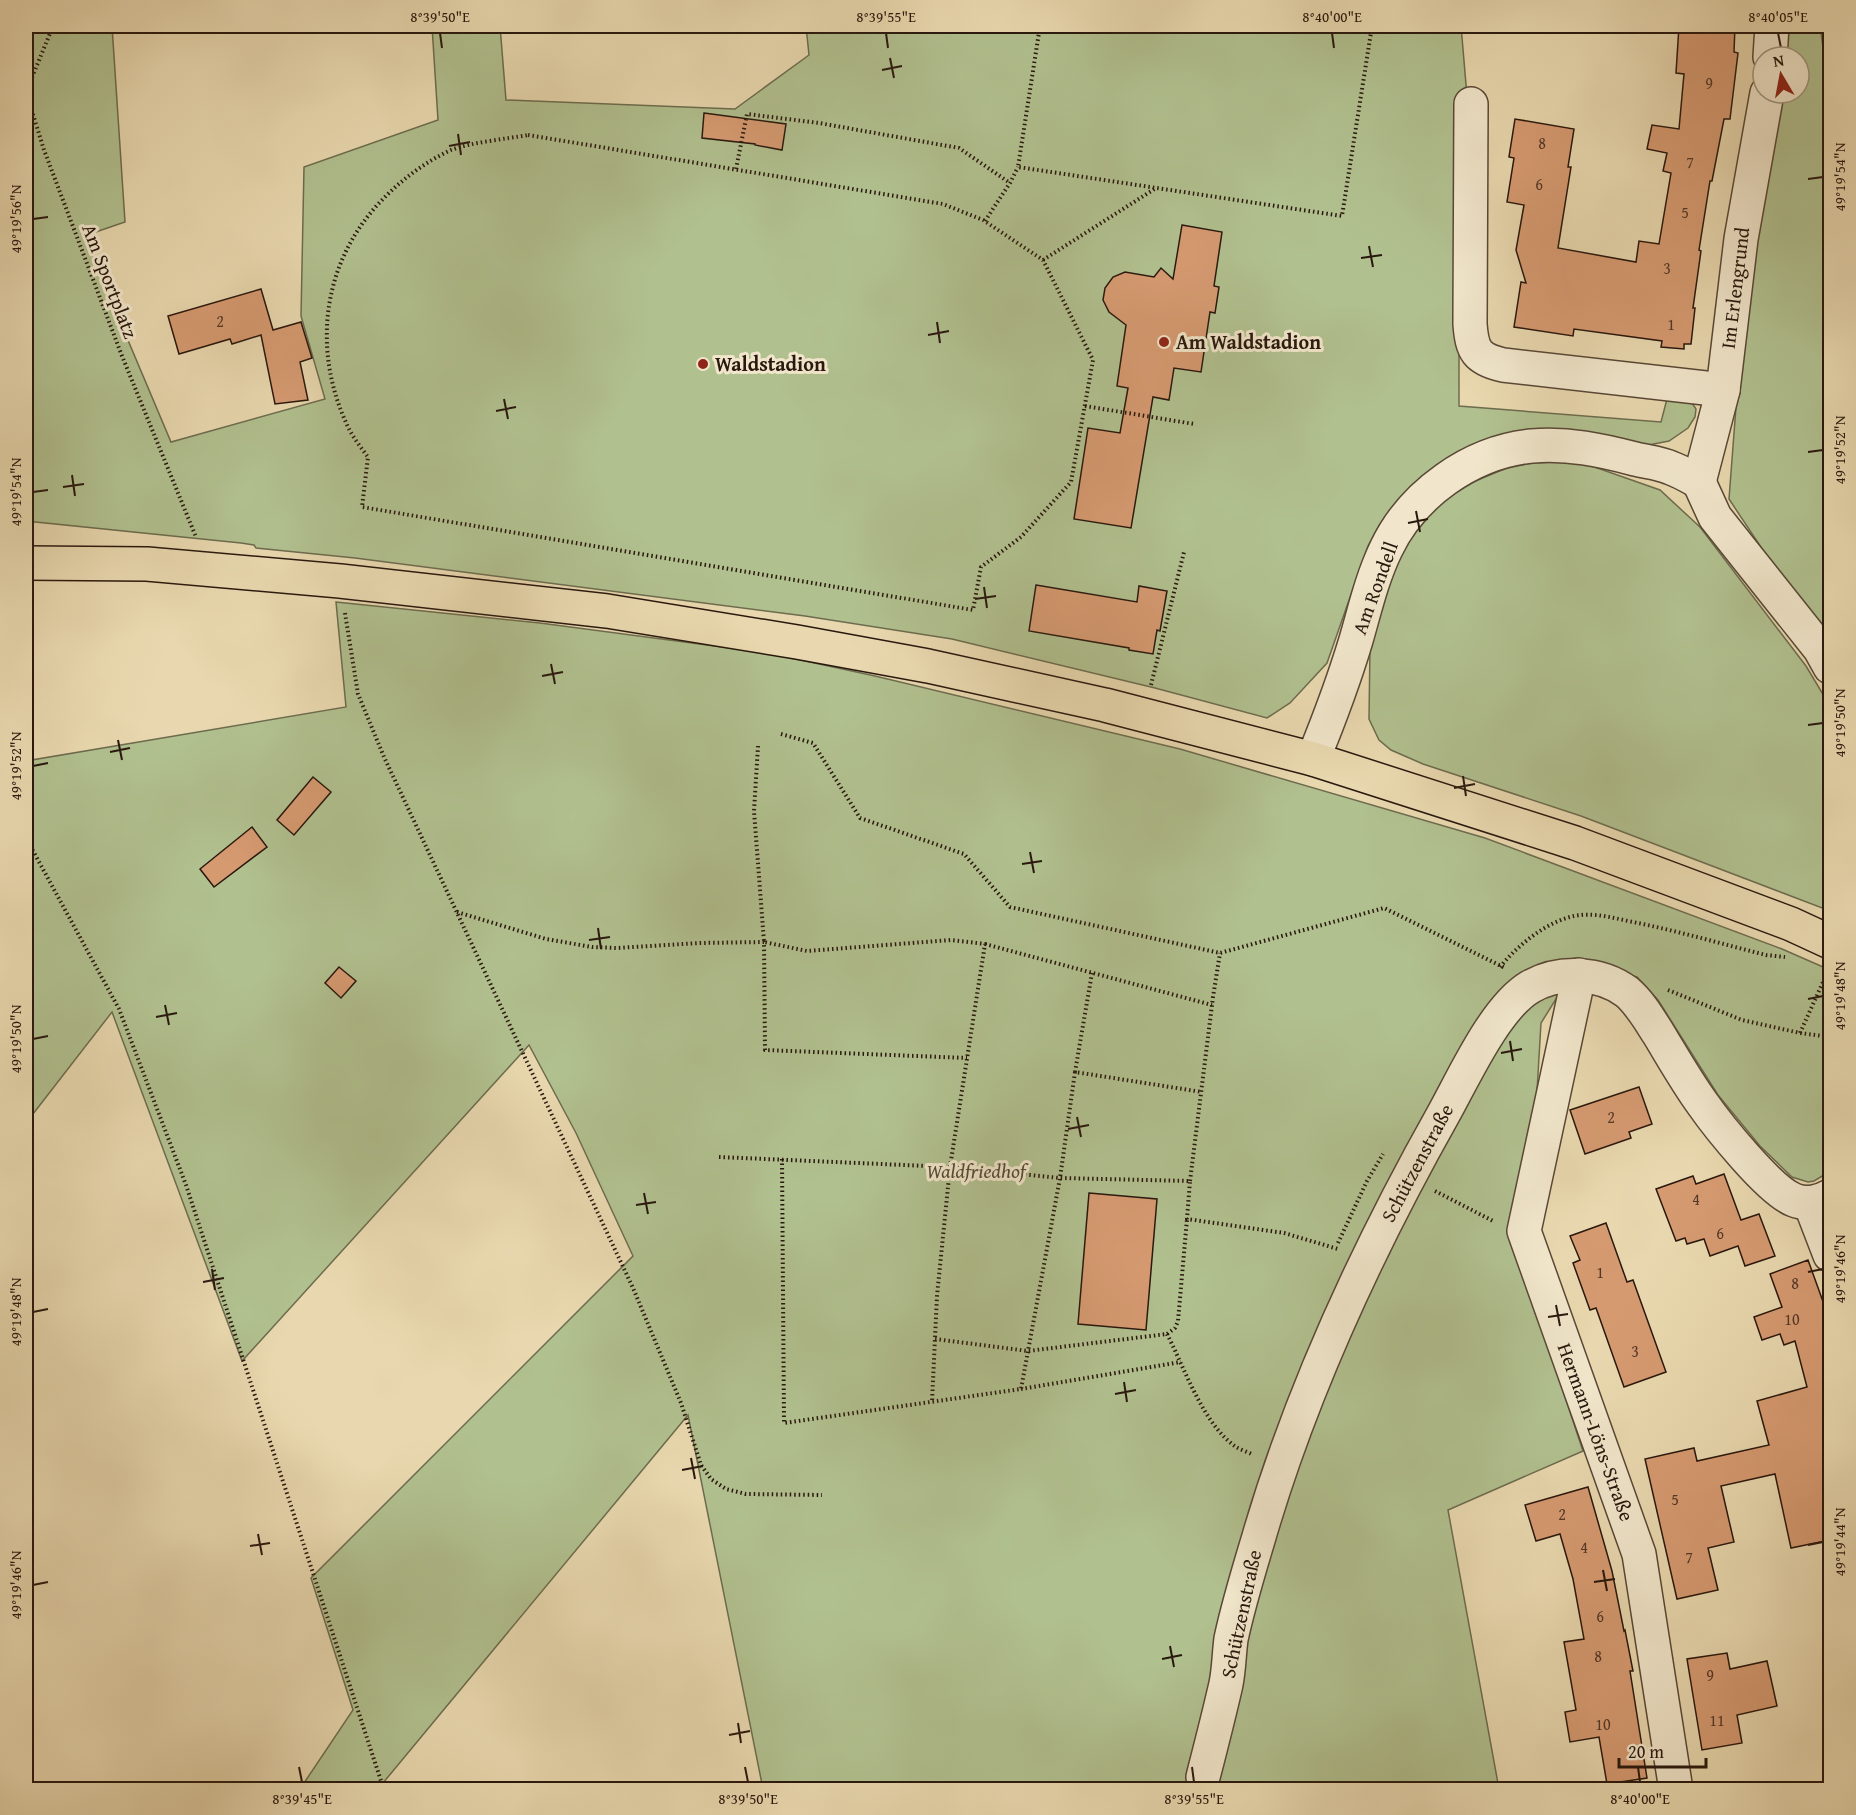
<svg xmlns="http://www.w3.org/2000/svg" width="1856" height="1815" font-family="'Gentium Book Plus',serif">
<rect width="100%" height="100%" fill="#e9d8af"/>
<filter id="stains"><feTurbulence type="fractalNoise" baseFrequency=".00333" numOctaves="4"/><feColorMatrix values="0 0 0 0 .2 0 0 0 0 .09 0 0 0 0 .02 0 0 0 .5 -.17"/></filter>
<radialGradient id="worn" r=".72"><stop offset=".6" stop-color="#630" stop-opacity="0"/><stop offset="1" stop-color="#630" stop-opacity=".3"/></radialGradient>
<g fill="#b1c08f" stroke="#6d6c4e" stroke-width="1.5">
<path d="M26 26H112L125 222 84 236 171 442 325 399 301 316 304 167 438 120 432 26H500L506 100 735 109 809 55 806 26H1461L1467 96 1459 311V406L1661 422 1667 399 1690 400 1696 409 1695 417 1688 428 1669 441 1633 448 1560 435 1390 511 1380 524 1368 546 1327 663 1290 703 1267 718 1155 688 952 639 805 616 355 558 256 548 254 545 241 543 26 521Z"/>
<path d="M1787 26H1820L1830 97V642L1784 582 1729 499 1737 394 1757 229 1782 93H1799V57H1785Z"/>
<path d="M1558 462 1586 464 1660 490 1700 527 1806 666 1830 706V911L1581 816 1423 764 1391 750 1379 740 1369 719 1370 646 1394 568 1409 540 1433 511 1447 498 1468 484 1509 467 1532 463Z"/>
<path d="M336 602 540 623 768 653 875 676 1180 749 1485 838 1782 949 1830 970V1179L1824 1175 1814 1181 1808 1182 1792 1177 1760 1146 1718 1095 1658 1000 1637 977 1591 966 1561 991 1541 1023 1526 1279 1583 1451 1448 1510 1499 1789H763L688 1415 378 1789H300L353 1710 311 1578 633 1256 576 1133 529 1045 242 1361 112 1012 26 1123V761L346 707Z"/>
</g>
<g fill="#d69a71" stroke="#29180e" stroke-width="1.5">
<path d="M1679 26H1735L1734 52 1738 53 1730 119H1724L1712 181H1710L1699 250 1701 251 1693 308H1695L1691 344H1684V349L1661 347 1662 341 1574 329 1573 336 1514 327 1521 282 1526 283 1516 250 1524 205 1507 202 1514 158 1509 157 1515 119 1574 129 1568 167H1571L1558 248 1636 262 1639 241 1659 244 1671 173 1663 171 1667 153 1647 149 1652 125 1679 129 1684 74 1676 73Z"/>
<path d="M704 113 786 124 782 150 755 145V144L702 138Z"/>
<path d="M1182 225 1222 232 1214 286 1219 287 1215 313 1210 312 1201 372 1174 368 1169 400 1153 397 1131 528 1074 519 1088 428 1120 433 1128 388 1117 386 1126 325 1109 312 1103 300 1105 288 1113 277 1125 272 1154 277 1161 268 1173 279Z"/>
<path d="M261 289 273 330 301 322 312 358 300 362 308 400 275 404 261 335 232 344 230 339 179 354 168 316Z"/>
<path d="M1036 585 1137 602 1139 586 1167 591 1160 631 1157 630 1153 654 1129 650V648L1029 631Z"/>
<path d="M313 777 331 792 294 835 277 820Z"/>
<path d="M252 827 267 847 214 887 200 869Z"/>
<path d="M339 967 356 981 341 998 325 983Z"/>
<path d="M1639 1087 1652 1124 1629 1132 1631 1138 1585 1154 1570 1110Z"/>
<path d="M1724 1174 1741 1220 1759 1214 1775 1256 1745 1266 1738 1246 1710 1256 1704 1239 1687 1244 1685 1238 1676 1241 1656 1189 1693 1176 1696 1184Z"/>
<path d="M1089 1193 1157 1199 1146 1330 1078 1324Z"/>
<path d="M1606 1223 1627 1282 1633 1280 1666 1372 1624 1387 1596 1308 1590 1310 1573 1263 1580 1260 1570 1236Z"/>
<path d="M1808 1260 1830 1321V1540L1791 1548 1775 1474 1721 1486 1734 1542 1708 1548 1718 1590 1677 1599 1645 1459 1694 1448 1697 1461 1769 1445 1757 1401 1807 1387 1795 1341 1784 1345 1780 1334 1762 1340 1754 1317 1782 1307 1770 1274Z"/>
<path d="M1588 1487 1612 1571 1624 1631 1625 1630 1633 1671H1630L1647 1778 1607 1784 1599 1737 1570 1742 1565 1712 1576 1710 1564 1642 1584 1639 1573 1579 1560 1534 1536 1541 1525 1505Z"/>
<path d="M1727 1653 1730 1669 1767 1661 1777 1706 1737 1715 1742 1743 1702 1750 1687 1659Z"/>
</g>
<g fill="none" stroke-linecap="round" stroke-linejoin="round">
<g stroke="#594836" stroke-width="36">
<g id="minor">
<path d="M1770 57 1772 26"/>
<path d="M1471 104 1470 324C1472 351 1477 359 1503 365L1723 390"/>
<path d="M1699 482 1723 390 1741 239 1767 93"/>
<path d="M1699 482 1715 517 1820 649 1830 667"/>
<path d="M1313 759C1329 720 1344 680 1356 640 1365 609 1372 578 1386 549 1412 494 1471 452 1532 446 1568 443 1601 450 1635 459 1647 462 1660 463 1671 468 1680 471 1690 477 1699 482"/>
<path d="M1579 975 1524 1231 1639 1554 1676 1790"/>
<path d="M1810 1203 1830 1255"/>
<path d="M1203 1777C1211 1746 1219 1715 1226 1684 1229 1669 1229 1654 1231 1639 1238 1606 1248 1573 1258 1540 1301 1391 1368 1248 1444 1113 1464 1077 1495 1008 1530 987 1559 970 1600 972 1627 992 1640 1003 1649 1019 1658 1033 1672 1056 1686 1081 1702 1103 1718 1126 1770 1191 1794 1200 1806 1205 1820 1202 1830 1196"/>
</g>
</g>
<g stroke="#29180e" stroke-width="36">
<path id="major" d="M26 563 147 564 340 581 607 611 797 642 928 666 1105 705 1313 759 1575 843 1791 924 1830 942"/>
</g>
<g stroke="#29180e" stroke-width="4" stroke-dasharray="1.5 3" stroke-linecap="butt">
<path d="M53 26 26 92 44 150 122 356 196 537"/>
<path d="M1040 26 1018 167 1342 216 1372 26"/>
<path d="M528 135 943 204 983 220 1043 260 1093 360 1071 482 1021 537 981 567 973 610 362 507 368 457C362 449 355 440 350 431 311 353 321 264 381 201 401 180 425 162 451 150 472 142 506 139 528 135Z"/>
<path d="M736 169 747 114 819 123 959 148 1010 183"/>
<path d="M985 221 1010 183 1018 167"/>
<path d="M1043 260 1156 188"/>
<path d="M1085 406 1194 424"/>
<path d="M345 613 358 694 384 757 633 1288 681 1403 701 1465 711 1479 726 1489 746 1494 822 1495"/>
<path d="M1151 685 1184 552"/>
<path d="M781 734 813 743 860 818 964 854 1010 907 1220 953 1384 908 1505 968"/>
<path d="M758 746 754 811 764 942 807 951 951 940 985 944 950 1167 1060 1178 1190 1181 1187 1219 1284 1233 1338 1249"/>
<path d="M26 838 119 1009 186 1185 384 1790"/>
<path d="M457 912 546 939 592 947 617 948 700 943 764 942 765 1050 967 1058"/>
<path d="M985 944 1212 1005"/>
<path d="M1500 967C1518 945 1546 922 1574 916 1594 912 1613 918 1633 922 1678 931 1722 944 1766 955L1785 957"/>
<path d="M1668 990 1742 1020 1800 1033 1830 1037"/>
<path d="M1800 1033 1828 971"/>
<path d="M1075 1072 1092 973"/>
<path d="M719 1157 950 1167 937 1296 932 1402"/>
<path d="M782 1159 784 1423 1021 1389 1060 1178 1075 1072 1202 1092"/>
<path d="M1190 1181 1213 997 1220 953"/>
<path d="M1435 1191 1495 1222"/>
<path d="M1338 1243 1367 1181 1383 1154"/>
<path d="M1167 1334C1185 1369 1203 1424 1236 1447 1241 1450 1248 1452 1253 1455"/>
<path d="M935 1339 1028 1351 1167 1334 1175 1328 1178 1321 1187 1219"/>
<path d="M1021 1389 1181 1362"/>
</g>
<use href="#minor" stroke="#f1e6cb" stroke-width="33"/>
<use href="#major" stroke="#e9d8af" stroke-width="33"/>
</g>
<path fill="none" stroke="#29180e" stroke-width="2" d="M440 33 442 48M886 33 888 48M1332 33 1334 48M1778 33 1781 48M890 58 894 78M882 70 902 66M458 134 461 155M449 146 470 142M1808 179 1823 177M33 219 48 217M1369 246 1373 267M1361 258 1382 255M937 322 940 343M928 335 949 331M504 399 508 419M496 411 516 407M1808 452 1823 450M72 475 75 496M63 487 84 484M33 492 48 490M1416 511 1420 532M1408 523 1428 519M984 587 987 608M975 599 996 596M551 664 555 684M542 676 563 672M1808 725 1823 723M118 740 122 760M110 752 130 748M33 766 48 763M1463 776 1466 796M1454 788 1475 784M1030 852 1034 873M1022 864 1042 861M598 928 601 949M589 940 610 937M1808 999 1823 996M165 1005 169 1025M156 1017 177 1013M33 1039 48 1036M1510 1041 1513 1061M1501 1053 1522 1049M1077 1117 1081 1137M1068 1129 1089 1125M644 1193 648 1214M636 1205 656 1202M212 1269 215 1290M1808 1272 1823 1269M203 1282 224 1278M1556 1305 1560 1326M33 1312 48 1309M1548 1317 1568 1314M1124 1382 1127 1402M1115 1394 1136 1390M691 1458 695 1479M682 1470 703 1466M258 1534 262 1555M1808 1545 1823 1542M250 1546 270 1543M1603 1570 1607 1591M1594 1582 1615 1579M33 1585 48 1582M1170 1646 1174 1667M1162 1659 1182 1655M738 1723 741 1743M729 1735 750 1731M299 1767 302 1782M745 1767 748 1782M1192 1767 1194 1782M1638 1767 1640 1782"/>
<g fill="#8f2418" stroke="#f1e6cb" stroke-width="2">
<circle cx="1164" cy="342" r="6"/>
<circle cx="703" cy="364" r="6"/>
</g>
<g text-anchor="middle" stroke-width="6" stroke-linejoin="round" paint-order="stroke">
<g font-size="16" fill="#543827">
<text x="1709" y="89">9</text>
<text x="1542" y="149">8</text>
<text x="1690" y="168">7</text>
<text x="1539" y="190">6</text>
<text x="1685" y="218">5</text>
<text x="1667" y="274">3</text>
<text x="220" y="327">2</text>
<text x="1671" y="330">1</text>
<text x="1611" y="1123">2</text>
<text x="1696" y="1205">4</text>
<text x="1720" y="1239">6</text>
<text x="1600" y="1278">1</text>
<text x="1795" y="1289">8</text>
<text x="1792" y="1325">10</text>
<text x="1635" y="1357">3</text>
<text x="1675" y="1505">5</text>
<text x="1562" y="1520">2</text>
<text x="1584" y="1553">4</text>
<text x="1689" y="1563">7</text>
<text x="1600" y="1622">6</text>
<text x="1598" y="1662">8</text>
<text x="1710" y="1681">9</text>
<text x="1717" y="1726">11</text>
<text x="1603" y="1730">10</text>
</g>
<g font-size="20" fill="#29180e" stroke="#f1e6cb">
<text transform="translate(110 281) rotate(69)" y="7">Am Sportplatz</text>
<text transform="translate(1735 288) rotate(-83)" y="7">Im Erlengrund</text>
<text transform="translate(1375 588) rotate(-70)" y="7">Am Rondell</text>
<text transform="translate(1417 1163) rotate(-62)" y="7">Schützenstraße</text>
<text transform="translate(1596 1432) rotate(70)" y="7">Hermann-Löns-Straße</text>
<text transform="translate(1241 1614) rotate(-78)" y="7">Schützenstraße</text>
</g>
<g font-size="20" font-weight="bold" fill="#29180e" stroke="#f1e6cb" text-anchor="start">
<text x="1176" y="349">Am Waldstadion</text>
<text x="715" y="371">Waldstadion</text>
</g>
<g font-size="20" font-style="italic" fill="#524a35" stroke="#f1e6cb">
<text x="976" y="1178">Waldfriedhof</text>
</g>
</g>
<rect width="1856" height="1815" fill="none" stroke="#e9d8af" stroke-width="66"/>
<g transform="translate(1781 75) rotate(350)"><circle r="28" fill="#f1e6cb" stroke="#a1947f" stroke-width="1.5"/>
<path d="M0-4.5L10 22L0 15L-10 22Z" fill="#8f2418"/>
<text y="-9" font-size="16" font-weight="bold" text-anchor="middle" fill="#29180e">N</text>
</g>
<path d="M1619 1758v9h87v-9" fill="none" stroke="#29180e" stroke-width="3"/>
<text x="1628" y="1758" font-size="18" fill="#29180e" stroke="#f1e6cb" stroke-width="4.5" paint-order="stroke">20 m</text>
<rect x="33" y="33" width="1790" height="1749" fill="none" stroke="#29180e" stroke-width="2"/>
<g font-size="15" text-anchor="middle" fill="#29180e">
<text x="440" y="22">8°39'50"E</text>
<text x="886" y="22">8°39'55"E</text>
<text x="1332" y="22">8°40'00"E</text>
<text x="1778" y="22">8°40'05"E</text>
<text transform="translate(1840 177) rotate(-90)" y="5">49°19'54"N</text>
<text transform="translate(16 219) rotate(-90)" y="5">49°19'56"N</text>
<text transform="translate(1840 450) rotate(-90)" y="5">49°19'52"N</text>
<text transform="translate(16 492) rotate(-90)" y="5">49°19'54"N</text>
<text transform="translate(1840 723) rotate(-90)" y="5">49°19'50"N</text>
<text transform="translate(16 766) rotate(-90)" y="5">49°19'52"N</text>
<text transform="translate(1840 996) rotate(-90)" y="5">49°19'48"N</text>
<text transform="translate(16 1039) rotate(-90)" y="5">49°19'50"N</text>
<text transform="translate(1840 1269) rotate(-90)" y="5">49°19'46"N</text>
<text transform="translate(16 1312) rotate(-90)" y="5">49°19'48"N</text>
<text transform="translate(1840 1542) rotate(-90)" y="5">49°19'44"N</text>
<text transform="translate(16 1585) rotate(-90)" y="5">49°19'46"N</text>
<text x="302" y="1804">8°39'45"E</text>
<text x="748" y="1804">8°39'50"E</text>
<text x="1194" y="1804">8°39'55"E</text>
<text x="1640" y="1804">8°40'00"E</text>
</g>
<rect width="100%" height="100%" filter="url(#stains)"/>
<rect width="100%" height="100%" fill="url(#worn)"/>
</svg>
